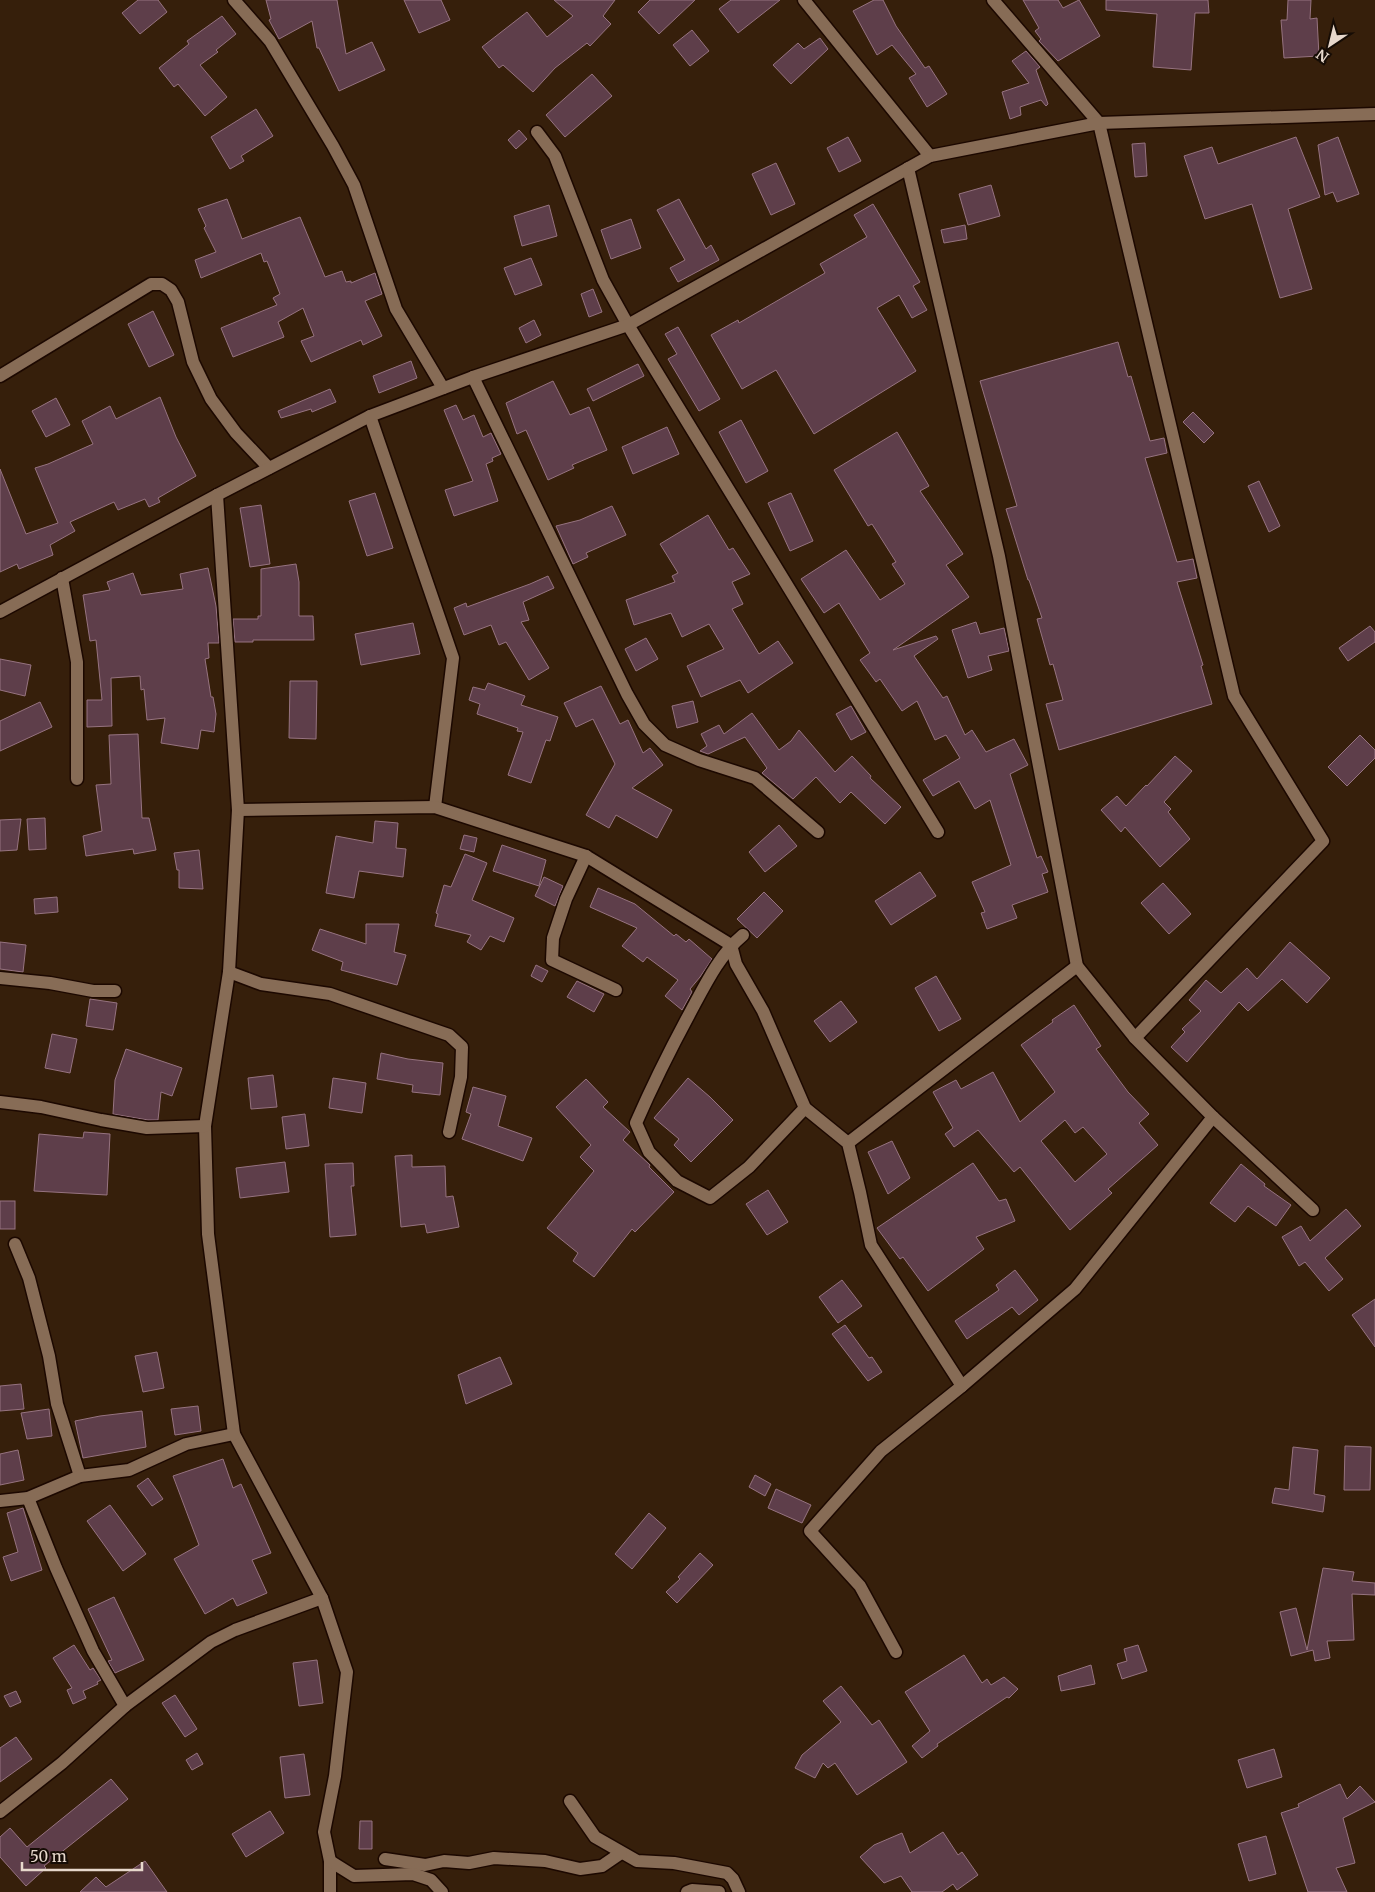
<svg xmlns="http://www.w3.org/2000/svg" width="1375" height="1892" font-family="Merriweather,serif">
<rect width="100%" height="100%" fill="#361f0b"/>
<g fill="#5e3e4a" stroke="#967380" fill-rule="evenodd">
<path d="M138 0H158L167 12 140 34 122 13Z"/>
<path d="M266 0H337L346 54 372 42 385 70 339 91 319 48H317L312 21 279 39 269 20 271 19Z"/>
<path d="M404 0H441L450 20 419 33Z"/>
<path d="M554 0H615L603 16 611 24 590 46 587 43 555 68 533 92 503 65 499 68 482 47 527 12 547 37 573 16Z"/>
<path d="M650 0H695L659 34 638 12Z"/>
<path d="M731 0H780L738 33 719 9Z"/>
<path d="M874 0H883L896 26 925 68 929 66 947 94 927 107 909 78 916 74 892 45 877 55 853 11Z"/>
<path d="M1023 0H1058L1063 8 1079 0 1100 36 1058 61 1039 41 1041 39 1035 31 1039 28Z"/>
<path d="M1106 0H1208L1209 13H1195L1191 70 1153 67 1157 14 1106 10Z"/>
<path d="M1288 0H1311L1310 19 1317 18 1319 56 1284 58 1281 20H1287Z"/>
<path d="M222 16 236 34 216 50 218 52 200 65 227 97 205 116 178 84 174 87 159 68 189 44 187 41Z"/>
<path d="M692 30 709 51 690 66 673 45Z"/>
<path d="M820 38 828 49 791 84 773 65 798 43 804 49Z"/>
<path d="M1026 51 1040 67 1036 70 1048 104 1046 106 1041 100 1020 107 1021 115 1010 119 1002 92 1029 83 1012 61Z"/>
<path d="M592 74 612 96 565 137 546 115Z"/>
<path d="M256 109 273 136 241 156 244 161 230 169 211 137Z"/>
<path d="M519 130 527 139 516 149 508 140Z"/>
<path d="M848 137 861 161 839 172 827 148Z"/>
<path d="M1296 137 1320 197 1288 209 1312 289 1280 298 1252 204 1205 219 1184 156 1212 147 1218 164Z"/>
<path d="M1338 137 1359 194 1337 202 1333 192 1325 195 1318 145Z"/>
<path d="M1145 143 1147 176 1135 177 1132 144Z"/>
<path d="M776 163 795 204 771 215 752 174Z"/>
<path d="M991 185 1000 216 968 225 959 194Z"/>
<path d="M227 199 242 239 300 217 325 277 342 271 346 282 351 281V283L375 273 382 294 365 301 382 336 363 345 361 340 311 362 301 341 314 336 303 308 278 322 284 337 233 357 221 328 277 305 273 298 280 294 267 261 264 262 261 253 201 278 195 260 216 252 204 228 206 226 198 209Z"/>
<path d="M679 199 706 249 711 245 719 260 678 282 670 268 685 260 657 210Z"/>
<path d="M873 204 920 282 913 286 927 310 912 318 899 295 877 308 916 371 814 434 776 370 742 389 711 335 738 320 739 323 825 273 820 264 867 237 854 215Z"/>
<path d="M549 205 557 236 522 246 514 216Z"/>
<path d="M631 219 641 248 611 259 601 230Z"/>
<path d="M965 225 967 239 944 243 941 230Z"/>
<path d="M531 258 542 285 515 295 504 268Z"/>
<path d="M593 289 602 312 589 317 581 294Z"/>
<path d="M153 311 174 355 149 367 128 324Z"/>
<path d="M534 320 541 335 526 343 519 328Z"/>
<path d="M678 327 720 399 699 411 668 359 677 354 665 334Z"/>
<path d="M1118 342 1128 377 1131 376 1150 441 1164 438 1167 453 1145 458 1177 562 1193 559 1197 578 1177 582 1203 665 1201 666 1212 704 1059 750 1046 704 1063 700 1053 664 1050 665 1037 619 1042 618 1029 580H1028L1006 509 1017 506 980 381Z"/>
<path d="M411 361 417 378 379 393 373 376Z"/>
<path d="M638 364 644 376 593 401 587 389Z"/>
<path d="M553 381 570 415 589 407 607 450 572 465 574 468 548 480 526 430 517 434 506 403Z"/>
<path d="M330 389 336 402 312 412 311 409 281 418 278 411Z"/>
<path d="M160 397 176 437 196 476 158 498 160 502 149 507 145 499 118 510 114 502 70 522 75 531 50 545 53 555 19 569 17 564 0 572V469L26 534 58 523 35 468 48 464 93 444 82 421 110 406 116 419Z"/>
<path d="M56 398 70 425 46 437 32 411Z"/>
<path d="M456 405 463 420 474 415 483 437 491 433 501 454 492 458 493 461 486 464 498 501 454 516 445 490 473 481 444 410Z"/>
<path d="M1193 412 1214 433 1204 443 1183 422Z"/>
<path d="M741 420 768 471 746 483 719 432Z"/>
<path d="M667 427 679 454 633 474 622 447Z"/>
<path d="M897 432 929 486 920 491 963 554 946 565 969 597 893 650 936 636 938 639 914 656 943 698 947 696 965 735 972 730 986 752 1014 739 1028 765 1010 774 1037 858 1041 856 1048 872 1042 874 1048 892 1012 905 1017 918 987 929 981 913 985 912 972 882 1011 865 990 800 975 809 959 781 933 796 923 780 960 758 946 735 935 740 917 701 902 711 880 679 876 682 860 660 870 653 839 603 824 613 801 579 846 550 880 600 905 584 892 564 896 562 872 524 868 526 834 470Z"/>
<path d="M1259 481 1280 526 1269 532 1248 486Z"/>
<path d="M375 493 393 548 367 556 349 501Z"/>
<path d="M791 493 813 541 790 551 768 503Z"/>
<path d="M261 505 270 564 250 567 240 508Z"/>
<path d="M612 506 626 535 586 553 588 557 573 564 556 526 580 520Z"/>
<path d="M708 515 729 550 733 548 750 574 732 582 743 604 732 609 759 654 778 641 793 663 748 693 740 680 701 697 687 666 724 649 709 624 682 637 671 613 634 625 626 600 675 582 672 576 678 573 660 544Z"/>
<path d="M296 564 299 582V616H313L314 640H253V642H235L233 619H258V616H261V569Z"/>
<path d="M208 568 216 606 219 643H208L209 658 205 659 211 697H213L216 714 214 732 201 730 198 749 161 743 165 718 147 720 144 689 141 690 140 676 111 678 112 726 87 727V700H102L96 640 90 641 83 595 110 590 107 582 133 573 141 595 183 589 180 574Z"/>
<path d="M548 576 554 588 523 602 529 620 521 622 549 668 529 680 506 642 499 645 491 625 464 635 454 608 466 603 467 607 530 584Z"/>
<path d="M976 622 980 634 1004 628 1009 651 988 656 992 670 968 678 952 630Z"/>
<path d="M413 623 420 654 361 665 355 634Z"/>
<path d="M1370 626 1375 632V642L1348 661 1339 648Z"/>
<path d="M646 638 658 659 636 671 625 649Z"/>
<path d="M0 659 31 665 25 696 0 690Z"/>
<path d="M290 681H317L316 739 289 738Z"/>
<path d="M488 683 525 696 521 705 558 717 550 741 546 740 531 783 508 775 523 732 517 731 518 728 477 714 480 704 469 700 473 687 485 690Z"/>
<path d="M601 686 620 724 628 720 643 753 650 748 663 765 632 788 672 810 657 838 616 815 609 828 586 815 615 764 593 719 576 727 564 703Z"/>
<path d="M693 701 698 722 677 728 672 706Z"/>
<path d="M40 702 52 727 0 751V721Z"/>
<path d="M851 706 866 732 851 740 836 714Z"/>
<path d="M752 713 779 750 791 741 799 730 835 772 852 756 871 776 870 778 901 807 885 824 851 792 840 803 816 777 793 799 762 773 767 768 745 737 708 754 700 751 707 746 701 734 719 725 724 734Z"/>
<path d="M138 734 142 818H149L156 850 134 854 133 849 86 856 83 836 102 831 96 785 111 784 109 735Z"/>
<path d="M1360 735 1375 750V758L1347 786 1328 767Z"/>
<path d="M1175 756 1192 771 1164 802 1171 809 1168 812 1190 839 1160 867 1125 827 1121 832 1101 810 1117 796 1126 806 1146 785 1147 786Z"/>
<path d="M45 818 46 849 29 850 27 819Z"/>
<path d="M21 819 17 850 0 851V820Z"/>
<path d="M375 821 398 823 396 848 406 849 403 877 359 871 354 898 326 893 336 836 373 843Z"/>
<path d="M779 825 797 846 765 872 749 852Z"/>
<path d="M464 835 477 838 474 852 460 849Z"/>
<path d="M502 845 546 860 539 886 493 871Z"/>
<path d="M199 850 203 889 179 888V870H177L174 853Z"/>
<path d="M465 854 487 863 472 900 514 918 504 942 490 936 481 950 467 942 471 935 435 926 438 914 436 913 444 885 451 887Z"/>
<path d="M920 872 936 896 891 925 875 901Z"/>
<path d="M544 877 563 886 555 906 535 896Z"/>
<path d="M1163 883 1191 914 1169 934 1141 903Z"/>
<path d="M598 888 635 904 674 936 676 934 686 942 689 939 712 959 700 977 690 989 692 992 682 1010 665 996 678 980 647 957 643 962 622 946 637 928 590 907Z"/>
<path d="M764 892 783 911 757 938 737 919Z"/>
<path d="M57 897 58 912 35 914 34 899Z"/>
<path d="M366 924H399L394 952 406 955 397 985 341 970 343 962 312 950 320 929 366 944Z"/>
<path d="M0 942 26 945 23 972 0 969Z"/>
<path d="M1290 942 1330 978 1307 1003 1282 979 1248 1011 1239 1002 1187 1062 1171 1047 1185 1032 1182 1029 1201 1011 1189 1000 1206 980 1221 993 1247 968 1257 979Z"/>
<path d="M536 965 548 971 542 982 531 976Z"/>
<path d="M936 976 961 1019 939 1031 915 988Z"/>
<path d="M577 981 604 994 594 1012 567 997Z"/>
<path d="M90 999 117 1003 113 1030 86 1026Z"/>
<path d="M841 1001 857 1022 830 1042 814 1021Z"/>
<path d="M1074 1005 1101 1046 1096 1049 1128 1092 1149 1114 1139 1123 1158 1145 1108 1189 1112 1193 1070 1230 1020 1167 1014 1172 978 1130 954 1147 945 1134 953 1128 933 1092 956 1080 961 1089 993 1072 1020 1122 1055 1092 1021 1045 1053 1022 1052 1020ZM1065 1120 1075 1133 1083 1127 1107 1154 1075 1182 1041 1141Z"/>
<path d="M52 1034 77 1039 70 1073 45 1068Z"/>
<path d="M126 1049 182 1068 172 1096 161 1092 158 1120H148L113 1114 115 1080Z"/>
<path d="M381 1053 408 1059 443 1063 440 1095 412 1092 413 1085 377 1079Z"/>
<path d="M273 1075 277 1107 251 1109 248 1078Z"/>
<path d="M333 1078 366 1083 362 1113 329 1108Z"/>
<path d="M688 1078 710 1097 733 1120 691 1162 674 1145 679 1139 654 1118Z"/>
<path d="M586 1079 608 1102 603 1107 630 1132 623 1140 649 1164 650 1165 649 1167 674 1192 635 1232 632 1229 594 1277 573 1261 578 1253 547 1228 594 1171 580 1157 591 1145 556 1107Z"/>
<path d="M473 1087 506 1096 498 1126 532 1138 523 1161 462 1139 471 1114 466 1112Z"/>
<path d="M305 1114 309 1146 286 1149 282 1117Z"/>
<path d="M84 1132 110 1134 107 1195 34 1191 39 1134 83 1138Z"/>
<path d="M892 1141 910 1178 888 1194 868 1152Z"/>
<path d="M412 1155V1167L445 1166 446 1197 453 1196 459 1227 427 1233 425 1224 401 1227 395 1156Z"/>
<path d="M285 1162 289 1192 240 1198 236 1168Z"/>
<path d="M353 1163 354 1186H351L356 1235 330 1237 325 1164Z"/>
<path d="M973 1163 999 1201 1006 1199 1015 1221 976 1237 984 1249 928 1291 903 1257 900 1259 877 1228Z"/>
<path d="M1241 1164 1265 1184 1264 1186 1291 1205 1276 1226 1248 1206 1235 1222 1210 1203Z"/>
<path d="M768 1190 788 1222 767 1235 746 1204Z"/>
<rect x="0" y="1201" width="15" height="28"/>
<path d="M1346 1209 1361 1226 1325 1258 1343 1279 1329 1291 1305 1262 1299 1266 1282 1237 1301 1226 1310 1241Z"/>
<path d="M1015 1270 1038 1300 1019 1315 1012 1307 967 1339 955 1321 999 1290 996 1285Z"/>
<path d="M842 1280 862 1306 838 1323 819 1297Z"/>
<path d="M1375 1299V1347L1352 1315Z"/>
<path d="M845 1325 869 1358 872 1357 882 1372 868 1381 832 1334Z"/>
<path d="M157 1352 164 1388 143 1392 135 1356Z"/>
<path d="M500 1357 512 1384 466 1404 458 1375Z"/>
<path d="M21 1384 24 1409 0 1411V1386Z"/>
<path d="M198 1406 201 1431 175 1435 171 1409Z"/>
<path d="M49 1409 52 1436 27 1439 21 1413Z"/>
<path d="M142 1411 146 1447 83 1458 75 1421 100 1416Z"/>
<path d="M1345 1446 1371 1447 1370 1490H1344Z"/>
<path d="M1293 1447 1318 1450 1314 1494 1325 1496 1323 1512 1272 1503 1275 1488 1289 1490Z"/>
<path d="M18 1450 24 1480 0 1485V1454Z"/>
<path d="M223 1459 233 1488 241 1484 271 1553 252 1560 267 1593 237 1606 233 1598 205 1614 174 1559 199 1545 173 1476Z"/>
<path d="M755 1475 771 1484 765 1496 749 1487Z"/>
<path d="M148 1478 163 1499 152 1506 137 1486Z"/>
<path d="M776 1489 811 1505 802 1523 768 1508Z"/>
<path d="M110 1505 146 1554 123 1571 87 1521Z"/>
<path d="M23 1508 42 1570 11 1581 3 1557 18 1552 7 1513Z"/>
<path d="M649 1513 666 1528 632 1569 615 1554Z"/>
<path d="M700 1553 713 1565 677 1603 666 1592 680 1579 678 1577Z"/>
<path d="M1323 1568 1354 1572 1352 1581 1375 1583V1595L1352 1594 1354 1640 1327 1641 1330 1658 1315 1661 1313 1650 1291 1656 1280 1612 1296 1608 1307 1650Z"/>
<path d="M114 1597 144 1660 115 1673 108 1661 112 1660 88 1609Z"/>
<path d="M74 1645 90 1670 93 1668 101 1680 97 1682 98 1684 83 1691 86 1698 73 1704 67 1690 72 1688 53 1658Z"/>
<path d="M1138 1645 1147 1671 1122 1679 1117 1664 1127 1661 1124 1649Z"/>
<path d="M964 1655 982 1683 987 1679 991 1685 1004 1677 1018 1689 1009 1698 1007 1697 937 1744 938 1746 922 1758 912 1746 930 1731 905 1692Z"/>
<path d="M317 1660 323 1703 299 1706 293 1663Z"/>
<path d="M1091 1665 1095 1684 1061 1691 1058 1676Z"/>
<path d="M841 1686 872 1725 879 1720 907 1762 857 1795 835 1763 828 1768 823 1763 815 1778 795 1768 802 1755 841 1722 823 1701Z"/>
<path d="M16 1691 21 1702 10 1707 4 1696Z"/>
<path d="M175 1695 197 1729 185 1737 162 1703Z"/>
<path d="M16 1737 32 1759 0 1782V1748Z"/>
<path d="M1274 1749 1282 1777 1247 1788 1238 1760Z"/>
<path d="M197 1753 203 1764 192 1770 186 1760Z"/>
<path d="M304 1754 310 1795 285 1798 280 1757Z"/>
<path d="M111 1779 128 1799 44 1866 46 1868 26 1886 0 1857V1837L10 1828 27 1847Z"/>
<path d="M1340 1784 1347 1799 1360 1786 1375 1802 1343 1818 1355 1863 1336 1868 1347 1892H1308L1281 1813 1299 1807 1298 1804Z"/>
<path d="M270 1811 284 1833 246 1857 232 1834Z"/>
<path d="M360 1821H372V1849H359Z"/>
<path d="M943 1832 958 1855 962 1852 978 1875 957 1890 953 1884 942 1892H912L901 1876 884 1883 860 1857 874 1845 902 1833 910 1853Z"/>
<path d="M1266 1836 1276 1874 1249 1881 1238 1844Z"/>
<path d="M145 1861 167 1892H80L96 1877 106 1887Z"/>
</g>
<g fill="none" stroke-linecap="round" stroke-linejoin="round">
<g stroke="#1c0800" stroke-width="15">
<g id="minor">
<path d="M234 0 270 41 333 146 354 185 396 309 443 388"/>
<path d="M804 0 930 156"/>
<path d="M993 0 1099 123 1234 696 1323 841 1135 1038"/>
<path d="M537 132 555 156 603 280 628 325 938 832"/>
<path d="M908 168 999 556 1077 966 1135 1038 1213 1117 1313 1210"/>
<path d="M0 376 151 284H162L171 290 178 302 193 362 211 399 236 433 269 468"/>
<path d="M473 377 627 694 644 724 665 745 699 760 755 778 818 832"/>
<path d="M370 416 453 658 435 807"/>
<path d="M217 495 238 810 229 972 205 1126 208 1234 234 1434 322 1598 347 1672 335 1776 324 1832 330 1861V1892"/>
<path d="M62 578 77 662V779"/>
<path d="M0 612 217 495 370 416 473 377 628 325 930 156 1099 123 1375 114"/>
<path d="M238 810 435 807 586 856 731 945 736 964 763 1011 805 1108 848 1143 860 1192 871 1245 962 1386"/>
<path d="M586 856 566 899 553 938 552 960 616 990"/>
<path d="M743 935C720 954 705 985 691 1011 671 1048 653 1084 636 1123L649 1152 677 1181 710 1198 749 1167 805 1108"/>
<path d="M229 972 261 984 330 994 449 1035 462 1047 461 1077 449 1132"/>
<path d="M0 978 50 983 93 991H115"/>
<path d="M0 1102 41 1107 101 1120 147 1128 205 1126"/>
<path d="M848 1143 1077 966"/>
<path d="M15 1244 29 1278 49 1356 57 1404 80 1476"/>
<path d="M28 1498 56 1568 93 1651 125 1706"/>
<path d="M0 1501 28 1498 80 1476 129 1470 186 1444 234 1434"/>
<path d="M896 1652 860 1586 810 1531 881 1451 962 1386 1075 1289 1213 1117"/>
<path d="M570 1801 595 1837 637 1861 674 1863 727 1873 733 1879 739 1892"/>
<path d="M0 1812 62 1763 125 1706 211 1642 235 1630 322 1598"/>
<path d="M385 1859 425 1865 444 1861 469 1863 494 1858 545 1861 580 1869 602 1866 621 1853"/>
<path d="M330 1861 354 1876 413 1874 431 1880 442 1892"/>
<path d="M687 1892 692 1890 719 1892"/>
</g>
</g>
<use href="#minor" stroke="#876c56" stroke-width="12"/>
</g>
<g transform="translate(1330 45) rotate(215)" stroke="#160c05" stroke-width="4" paint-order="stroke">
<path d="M0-4L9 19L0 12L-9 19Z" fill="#e7d8cc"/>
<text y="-8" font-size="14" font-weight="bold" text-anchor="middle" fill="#e7d8cc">N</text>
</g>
<path d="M22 1862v8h120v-8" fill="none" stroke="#e7d8cc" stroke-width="2.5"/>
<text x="30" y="1862" font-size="15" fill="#e7d8cc" stroke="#160c05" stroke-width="4" paint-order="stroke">50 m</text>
</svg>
